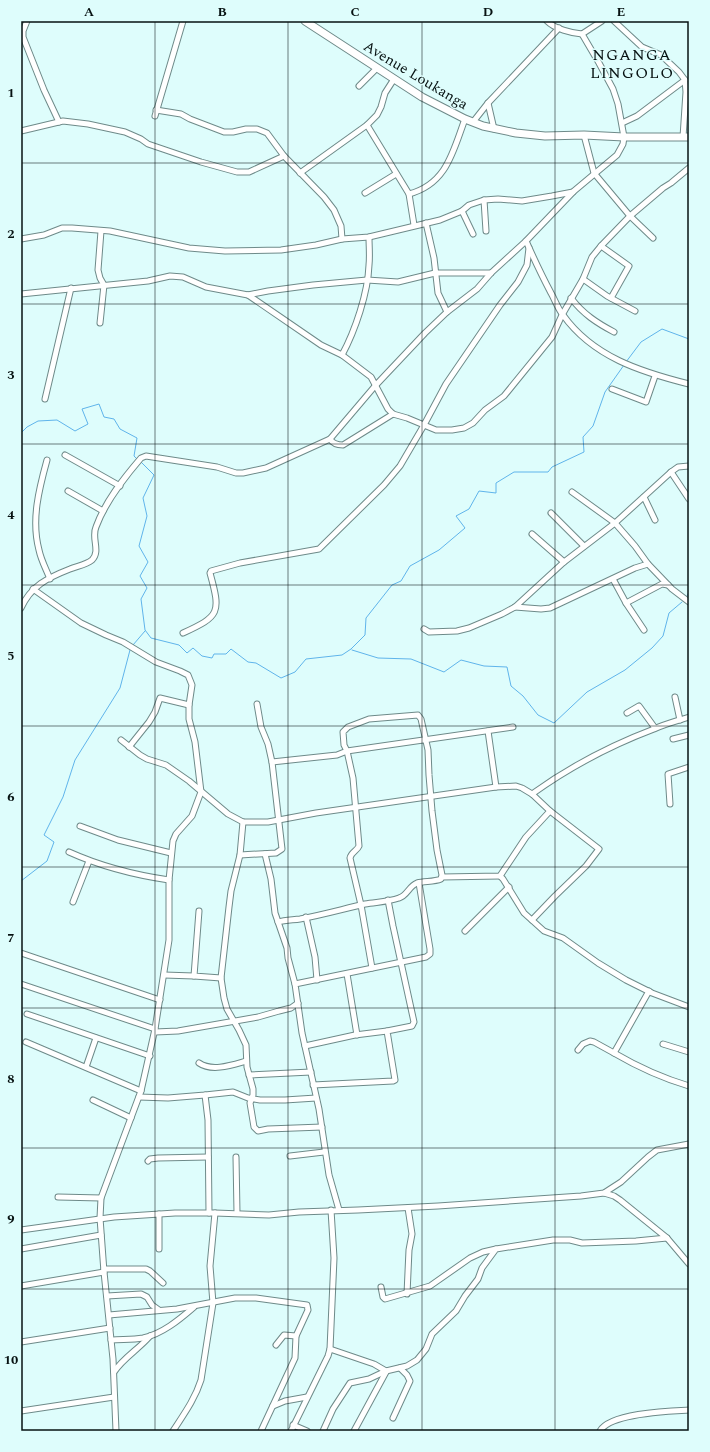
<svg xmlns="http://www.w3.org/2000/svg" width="710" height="1452" font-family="Spectral,serif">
<rect width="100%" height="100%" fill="#defdfc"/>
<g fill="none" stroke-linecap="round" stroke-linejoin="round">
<g stroke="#5fb4eb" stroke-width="1">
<path d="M626 362 641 342 662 329 689 339"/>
<path d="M21 431 22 432 27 427 38 421 57 420 75 431 88 424 82 409 99 404 104 417 114 419 120 429 137 438 134 456 137 459"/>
<path d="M141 462 154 475 143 498 147 516 139 546 148 562 140 576 147 588 141 599 145 630 151 638 179 645 187 653 193 648 202 656 212 658 214 654H226L231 649 248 662 256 663 281 678 295 672 306 659 342 655 351 649 365 635 366 618 392 585 401 581 410 566 439 550 465 528 456 516 469 509 479 491 496 493V483L514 472H548L552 467 584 452 583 437 593 426 605 392 624 365"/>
<path d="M687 596 689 592"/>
<path d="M133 645 145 631"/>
<path d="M352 650 378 658 411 659 444 672 461 660 484 666 507 667 511 686 523 696 538 715 554 723 587 692 625 670 652 648 663 636 669 613 682 602"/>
<path d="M21 881 47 861 54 842 44 835 63 797 75 760 120 688 130 650"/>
</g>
<g stroke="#6e8a89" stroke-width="7">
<g id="street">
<path d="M27 21 23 31V37L44 90 59 122"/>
<path d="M547 21C555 29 571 33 582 34L602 21"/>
<path d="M614 21 642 47 661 55 679 72 685 80 686 92 683 137"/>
<path d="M394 79 385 93 381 107 377 115 367 125 409 194 414 225"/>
<path d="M359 86 377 68"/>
<path d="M488 103 494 129"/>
<path d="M156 110 181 114 190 119 224 132H233L246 129H257L267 133 284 156 324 197 334 210 341 226 342 239"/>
<path d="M155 116 183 21"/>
<path d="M473 122 488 103 559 28"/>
<path d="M622 123 637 116 685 80"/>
<path d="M21 131 63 121 88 124 125 132 141 139 148 144 201 162 237 172H249L284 156"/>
<path d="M584 135 594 173 630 216 653 238"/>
<path d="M300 173 367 125"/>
<path d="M365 193 396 174"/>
<path d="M409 194C447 184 453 151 465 119"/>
<path d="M484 200 486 231"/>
<path d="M462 211 473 234"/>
<path d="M426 223 434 258 438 293 447 312"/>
<path d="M21 239 44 235 62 228H72L110 231 189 248 225 251 281 250 316 245 342 239 369 237 440 220 462 211 469 205 484 200 498 199 522 201 552 196 573 192"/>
<path d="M526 241C534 259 542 276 551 293 555 300 558 309 563 315 593 357 641 372 689 384"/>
<path d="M601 246 629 266 611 298"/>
<path d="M583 279 607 296 635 311"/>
<path d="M21 294 148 281 170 276 183 277 206 287 248 295 268 291 313 285 367 280 398 282 435 273H491"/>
<path d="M248 295 321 345 342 355 371 377 388 409 393 414 407 418 436 430H452L464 428 473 423 485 410 504 396 552 337 562 315 583 279 592 257 601 246 630 216 663 188 671 183 689 168"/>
<path d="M571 298C583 314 597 323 614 332"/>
<path d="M100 323 104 285 100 278 98 270 101 231"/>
<path d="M342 355C355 331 368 293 369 265 370 256 369 246 369 237"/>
<path d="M612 389 646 402 655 376"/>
<path d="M45 399 71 288"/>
<path d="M330 439C333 444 337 445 343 445L393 414"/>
<path d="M65 455 120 486"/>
<path d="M47 460C39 489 31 520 39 550 41 560 46 569 50 579"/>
<path d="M671 472 689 499"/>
<path d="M68 491 103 511"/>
<path d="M572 492 615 523 635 546 648 564 672 589 689 602"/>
<path d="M644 497 655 520"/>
<path d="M551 513 584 546"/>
<path d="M532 534 564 562"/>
<path d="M613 579 626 603 644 630"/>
<path d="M33 589 81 623 106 635 123 642 156 662 180 671 188 675 192 685 189 705V719L195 742 201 792 192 816 176 834 173 841 169 880V940L155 1029 141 1091 101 1198 100 1218 104 1272 113 1359 116 1431"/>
<path d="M626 603 662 584 668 585"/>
<path d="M515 607 541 609 550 608 635 568 648 564"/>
<path d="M21 608C31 586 47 578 70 569 77 566 86 565 92 560 101 551 91 538 96 527 105 502 123 479 141 458L146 456 217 467 236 473H243L266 468 330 439 375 386 425 333 447 312 477 289 491 273 526 241 574 191 617 155 623 144 624 137 618 104 613 89 599 63 582 34"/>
<path d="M424 629 429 632 457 631 469 628 502 614 515 607 564 562 615 523 671 472 678 467 689 466"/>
<path d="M183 633C220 616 221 613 210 573L211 571 240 563 319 549 384 485 400 466 424 425 446 384 500 305 518 282 527 265 529 248"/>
<path d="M675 697 680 720"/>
<path d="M627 713 639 706 655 728"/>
<path d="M488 731 496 787"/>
<path d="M673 739 689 735"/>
<path d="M121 740 140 755 147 759 166 765 189 781 228 814 243 822H268L316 813 496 787 516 786 522 788 532 794 550 811 599 849 586 866 555 896 532 920"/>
<path d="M129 747 149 722 155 712 160 698 189 705"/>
<path d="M272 762 337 755 347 751 513 727"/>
<path d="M532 794C571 766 609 746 654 729 665 724 677 721 689 717"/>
<path d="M670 804 668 774 689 767"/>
<path d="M243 822 240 855 231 891 229 907 221 978 224 998 227 1009 239 1030 246 1045 247 1067 253 1089V1095L250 1103 254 1127 258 1131 268 1129 322 1127"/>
<path d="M80 826 118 840 171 853"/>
<path d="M69 852C100 866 135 875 169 880"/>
<path d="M265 854 271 879 275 913 287 948 288 958 295 984"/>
<path d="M240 855 276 853 282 849 272 762 268 744 261 727 257 704"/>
<path d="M500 876 503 879 524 913 544 931 563 938 598 963 626 980 652 993 689 1007"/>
<path d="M442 877 500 876 526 837 550 811"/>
<path d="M73 902 89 861"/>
<path d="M199 911 194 976 221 978"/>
<path d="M306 917 315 957 317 980"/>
<path d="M278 922C285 920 293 920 300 919 322 915 343 909 365 904 376 902 388 902 399 898 407 896 409 886 417 883 425 881 434 882 441 879L442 875 437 850 432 811 429 775 428 750 421 719 418 715 369 719 348 727 343 732 344 745 347 751 353 778 359 846C357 851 351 852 350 858L361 905 372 968"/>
<path d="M465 931 509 887"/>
<path d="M21 953 160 1000"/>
<path d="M347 974 357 1035"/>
<path d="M164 975 194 976"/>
<path d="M21 984 155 1029"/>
<path d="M649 991 614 1053C638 1067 662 1078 689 1086"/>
<path d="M27 1014 150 1056"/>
<path d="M155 1032 178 1031 258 1017 279 1011 291 1008 298 1003"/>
<path d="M26 1042 141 1091"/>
<path d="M663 1044 689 1052"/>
<path d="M305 1046 355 1035 387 1031"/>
<path d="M578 1050 583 1044 590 1041 594 1042 614 1053"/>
<path d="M199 1063C212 1072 232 1065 246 1061"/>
<path d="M86 1067 96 1038"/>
<path d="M249 1075 311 1072"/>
<path d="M313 1085 393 1081 395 1080 387 1031 412 1026 414 1022 393 926 388 900"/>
<path d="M205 1095 208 1120 209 1213"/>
<path d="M139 1097 168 1098 205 1095 233 1092 248 1098 260 1100H285L316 1098"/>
<path d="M93 1100 131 1118"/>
<path d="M290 1156 324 1152"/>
<path d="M236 1157 237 1213"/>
<path d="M148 1161 150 1159 158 1158 208 1157"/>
<path d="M604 1193 614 1196 620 1200 667 1238 689 1264"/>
<path d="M58 1197 101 1198"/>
<path d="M339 1210 329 1175 319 1109 302 1033 295 984 426 957 430 954V949L419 883"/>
<path d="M21 1230 114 1217 175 1213H215L269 1215 299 1212 358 1210 438 1206 581 1196 604 1193 621 1182 648 1157 657 1150 689 1144"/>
<path d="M21 1249 101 1235"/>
<path d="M159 1249V1214"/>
<path d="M104 1269H146L150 1271 163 1283"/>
<path d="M21 1286 104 1272"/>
<path d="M381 1287 383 1297 385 1299 430 1286 470 1258 483 1252 496 1249"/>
<path d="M407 1294 409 1250 412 1234 408 1208"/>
<path d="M107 1296 141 1294 147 1297 152 1305 159 1310"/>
<path d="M109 1315 177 1309 235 1298H256L307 1305 308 1310 296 1336 295 1358 261 1431"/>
<path d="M111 1340C121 1339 132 1340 143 1338 162 1334 179 1320 194 1307"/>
<path d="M21 1342 110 1328"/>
<path d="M276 1345 284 1335 296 1336"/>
<path d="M330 1349 334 1258 331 1210"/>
<path d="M114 1372C123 1358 139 1349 150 1336"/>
<path d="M273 1406 285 1401 307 1397"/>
<path d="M21 1411 114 1397"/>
<path d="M393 1418 410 1381 407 1375 400 1368"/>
<path d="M293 1425 307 1431"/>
<path d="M173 1431C184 1414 195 1399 201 1380L213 1303 210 1266 215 1213"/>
<path d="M291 1431 328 1356 330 1349 374 1364 386 1371"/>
<path d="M323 1431 333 1409 350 1383 369 1379 386 1371 407 1366 417 1360 426 1349 432 1334 456 1311 465 1296 478 1279 482 1268 496 1249 553 1240H570L582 1243 636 1241 667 1238"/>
<path d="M354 1431 386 1372"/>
<path d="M600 1431C610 1413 669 1411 689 1410"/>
</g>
</g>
<g stroke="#6e8a89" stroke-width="9">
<path id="secondary" d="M305 21 422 97 465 119 483 126 516 133 545 136 584 135 624 137H689"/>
</g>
<use href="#street" stroke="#fff" stroke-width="5"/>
<use href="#secondary" stroke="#fff" stroke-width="7"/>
</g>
<path fill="none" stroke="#071212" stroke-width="1" stroke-opacity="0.55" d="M155 21V1431M288 21V1431M422 21V1431M555 21V1431M21 163H689M21 304H689M21 444H689M21 585H689M21 726H689M21 867H689M21 1008H689M21 1148H689M21 1289H689"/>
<g text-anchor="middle" stroke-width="3" stroke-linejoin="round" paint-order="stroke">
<g font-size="15" fill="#071212" stroke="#defdfc">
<text transform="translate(416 75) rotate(31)" y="5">Avenue Loukanga</text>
</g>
<g font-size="16" letter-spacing="1" fill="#071212" stroke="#defdfc">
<text x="632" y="60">NGANGA<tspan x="632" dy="18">LINGOLO</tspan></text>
</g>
</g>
<rect width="710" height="1452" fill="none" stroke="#defdfc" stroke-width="44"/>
<rect x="22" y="22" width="666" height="1408" fill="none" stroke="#071212" stroke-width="1.5"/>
<g font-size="13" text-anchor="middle" font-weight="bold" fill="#071212">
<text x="89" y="16">A</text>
<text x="222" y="16">B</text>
<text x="355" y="16">C</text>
<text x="488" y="16">D</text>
<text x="621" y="16">E</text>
<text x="11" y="97">1</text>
<text x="11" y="238">2</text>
<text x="11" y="379">3</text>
<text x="11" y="519">4</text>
<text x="11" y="660">5</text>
<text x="11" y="801">6</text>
<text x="11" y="942">7</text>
<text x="11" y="1083">8</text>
<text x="11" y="1223">9</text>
<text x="11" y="1364">10</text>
</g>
</svg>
